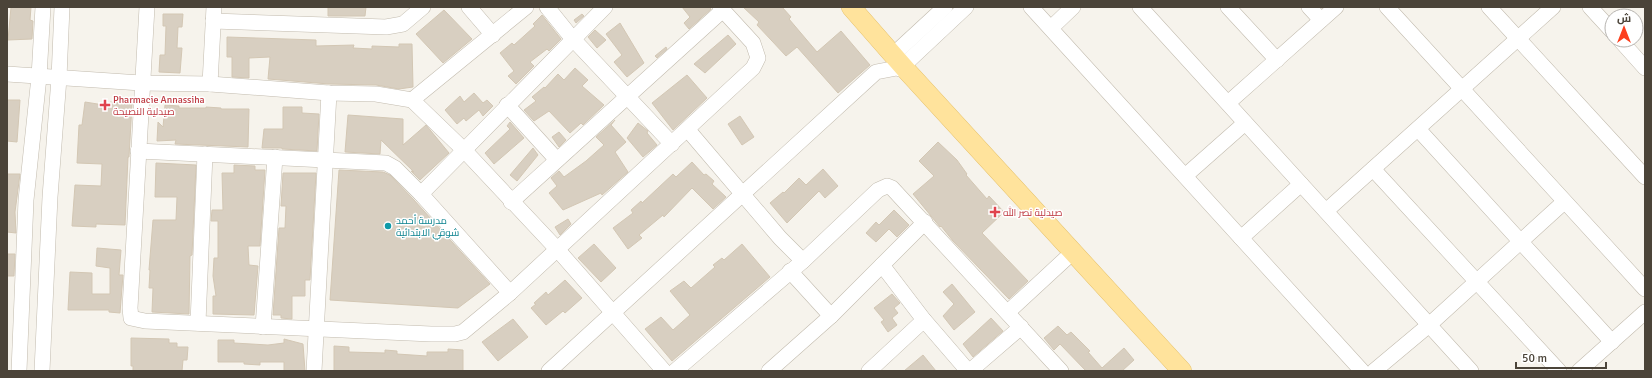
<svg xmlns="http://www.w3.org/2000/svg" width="1652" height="378" font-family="Signika,Cairo,sans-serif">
<rect width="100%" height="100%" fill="#f6f3ec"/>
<g fill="#d8cfc1" stroke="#d3c7b4">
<path d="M11 7H31L30 20 33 21 32 39 8 40Z"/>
<path d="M328 7H366L365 16H328Z"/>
<path d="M682 7H709L711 9 689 29 684 23 690 17Z"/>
<path d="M743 7H782L791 17 789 19 817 52 841 31 870 65 838 93 797 47 786 56 757 25 759 22Z"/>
<path d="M444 10 472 39 443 63 416 34Z"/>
<path d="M163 14H183L182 27H178L177 48H182L180 73 159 72 160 55H165L166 26H163Z"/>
<path d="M582 14 584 16 576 23 574 20Z"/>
<path d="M542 15 561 39 549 51 547 49 530 62 534 66 516 84 508 76 514 71 500 53 512 43 514 45 535 26 533 24Z"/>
<path d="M620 23 644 63 627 77 614 62 622 55 606 34Z"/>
<path d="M595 30 606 40 597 48 588 37Z"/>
<path d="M728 35 736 44 705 73 694 64Z"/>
<path d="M227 37 316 40V46L354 45 353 48 372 49V46L399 47V44H412L413 87 399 89 376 85 329 84 268 79 270 57 249 58V78L232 77V57H227Z"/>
<path d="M666 47 667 49 657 58 655 56Z"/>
<path d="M575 68 588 80 582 86 604 105 583 125 581 123 570 133 549 111 534 121 524 110 536 101 532 97 544 87 545 88 558 74 564 80Z"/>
<path d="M687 75 707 98 673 130 652 103Z"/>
<path d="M474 93 483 103 487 100 493 106 483 116 479 110 466 121 464 118 457 124 445 110 460 96 464 102Z"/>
<path d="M7 100H20L17 142 7 141Z"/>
<path d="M85 102 110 106V102L132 104 129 157H128L125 225 96 224V227L72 226 75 185 101 186 102 164 77 163 79 125H82Z"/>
<path d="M165 105 179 106V108H206V107L221 108V109H249L248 147 175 144 176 140 157 141 158 122 163 127Z"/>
<path d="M283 107H302V113L319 114 317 151 282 149V148H262L264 129H283Z"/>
<path d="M348 115 403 119V145L426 125 449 153 420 180 411 171 414 172 381 140 380 154 345 152Z"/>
<path d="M740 116 754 137 742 145 728 124Z"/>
<path d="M615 120 611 125 626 142 615 152 628 172 602 195 601 193 563 210 549 193 557 186 551 178 559 171 564 177 586 161 604 145 596 137Z"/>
<path d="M510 122 524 138 494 164 485 153 510 129 507 126Z"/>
<path d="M638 123 648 131 647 133 657 145 643 157 627 138Z"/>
<path d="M559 132 566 140 559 147 552 137Z"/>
<path d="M938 142 957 160 967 174 966 175 987 199 989 196 1004 212 982 233 1028 281 1009 299 953 241 941 226 940 227 913 194 934 176 919 161Z"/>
<path d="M533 148 538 155 517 181 510 175Z"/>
<path d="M692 162 704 175 706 174 714 181 712 184 726 197 713 209 692 188 664 217 663 215 639 235 642 238 628 249 613 228 633 213 631 210 641 201 642 203 673 174 676 177Z"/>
<path d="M156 163 196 165 192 255 190 256 189 314 152 312 153 288H149L150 270H149L153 220H176L177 197H155Z"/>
<path d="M234 165 255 166V170H265L260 246H248L249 265 258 266 254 315 213 314V296H216L213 276 214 258H218V221H211L212 210H223L222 173H234Z"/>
<path d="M823 169 838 186 825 198 819 191 787 223 770 203 783 192 784 193 799 178 806 185Z"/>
<path d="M339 170 383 172 390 175 414 200 490 284 458 308 330 300Z"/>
<path d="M283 173H316L310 280H305V296H292V319L281 318V315H273L279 228H285L286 206H281Z"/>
<path d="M7 174H20L15 212 16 233 7 232Z"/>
<path d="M894 210 909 225 897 237 889 229 876 242 866 233 876 222 879 225Z"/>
<path d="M568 219 571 224 560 235 555 227Z"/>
<path d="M594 244 616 268 601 282 578 258Z"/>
<path d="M742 244 770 277 672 361 645 329 661 317 673 330 690 315 670 291 684 281 691 288 715 267 713 265 722 258 724 260Z"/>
<path d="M97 248 121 250 119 275H123L120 313 109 312V310H68L70 272 92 273V294H110V268L96 266Z"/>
<path d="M7 254H15L14 276H7Z"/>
<path d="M565 280 582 298 565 313 563 311 546 325 531 308 536 304 534 303 546 292 548 295Z"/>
<path d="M952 284 975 312 954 330 943 316 954 304 943 292Z"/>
<path d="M892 294 900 303 894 308 898 313 892 318 897 325 888 332 881 322 884 320 874 308Z"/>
<path d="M991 318 1003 331 973 357 963 344Z"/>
<path d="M513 319 528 337 498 361 482 342Z"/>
<path d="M1058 326 1067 335 1071 332 1090 351 1088 352 1102 368 1124 348 1134 360 1122 371H1086L1060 344 1054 350 1044 338Z"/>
<path d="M131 338 169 339V343H177V347H188L187 360H183L182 371H133V366H131Z"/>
<path d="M284 339 303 344 305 371H284V362H260V365L244 364V362H218V340H234V343L268 345 284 343Z"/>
<path d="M334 346 349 347V352L385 353V350L397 351V354L427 356V352H448V349L463 350V371H334Z"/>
<path d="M923 355 936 371H904Z"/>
</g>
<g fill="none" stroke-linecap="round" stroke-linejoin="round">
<g stroke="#c2bbae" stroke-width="16">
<g id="minor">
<path d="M147 7 130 308 131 318 145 321 431 334H455L463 332 510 293 753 68 758 58 753 43 720 7"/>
<path d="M469 7 493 35"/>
<path d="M547 7 572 38 672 144"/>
<path d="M1031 7 1362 371"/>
<path d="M1140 7 1471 371"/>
<path d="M1228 7 1277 60"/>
<path d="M1309 7 1321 20"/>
<path d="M1387 7 1645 289"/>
<path d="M1489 7 1645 177"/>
<path d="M1590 7 1612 31"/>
<path d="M213 21 386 27 403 24 423 7"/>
<path d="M1051 28 1073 7"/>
<path d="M1620 40 1645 68"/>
<path d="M893 55 945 7"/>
<path d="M903 66 966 7"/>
<path d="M7 74 141 83 210 84 329 93 376 94 412 100 464 150 557 249 664 371"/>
<path d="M210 84 214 7"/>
<path d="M412 100 526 7"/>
<path d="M1228 103 1336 7"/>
<path d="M507 105 557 160"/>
<path d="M1418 129 1612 342"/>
<path d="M688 130 780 238 803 261"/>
<path d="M138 151 386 163 395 168 421 194 510 293"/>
<path d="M1373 169 1559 371"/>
<path d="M1185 176 1245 123"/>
<path d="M421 194 605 7"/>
<path d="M511 202 723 10"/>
<path d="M1326 211 1553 7"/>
<path d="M1241 238 1301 184"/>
<path d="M882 265 924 320"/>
<path d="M790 271 831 316"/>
<path d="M1008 312 1074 251"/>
<path d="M198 323 205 154"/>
<path d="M263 327 275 157"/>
<path d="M19 371 26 200 39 77 43 7"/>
<path d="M42 371 50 197 59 78 62 7"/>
<path d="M314 371 329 93"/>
<path d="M549 371 876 72 897 68 907 71"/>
<path d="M675 371 803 261 878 190 887 186 892 188 1061 371"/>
<path d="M769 371 831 316 925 222"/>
<path d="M869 371 924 320 968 371"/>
<path d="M970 371 1021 327"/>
<path d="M1374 371 1429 325 1564 202"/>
<path d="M1579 371 1645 312"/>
</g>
</g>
<g stroke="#e6c16a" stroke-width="20">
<path id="major" d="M851 7 907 71 1182 371"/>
</g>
<use href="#minor" stroke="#fff" stroke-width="15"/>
<use href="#major" stroke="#ffe39c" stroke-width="19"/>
</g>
<g fill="#e0444e" stroke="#fff" stroke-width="1.5">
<path d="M103 99h4v4h4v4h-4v4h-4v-4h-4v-4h4z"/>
<path d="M993 206h4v4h4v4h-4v4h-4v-4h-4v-4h4z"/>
</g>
<circle fill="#0f9aa8" stroke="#fff" stroke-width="1.5" cx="388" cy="226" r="4"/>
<g text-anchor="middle" stroke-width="3" stroke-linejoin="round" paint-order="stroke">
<g font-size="10" fill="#be3a42" stroke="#fff" text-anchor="start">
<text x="113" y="103">Pharmacie Annassiha<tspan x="113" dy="12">صيدلية النصيحة</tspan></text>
<text x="1003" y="216">صيدلية نصر الله</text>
</g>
<g font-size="10" fill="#0d838f" stroke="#fff" text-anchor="start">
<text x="396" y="224">مدرسة أحمد<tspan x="396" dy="12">شوقي الابتدائية</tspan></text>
</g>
</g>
<rect width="1652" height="378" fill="none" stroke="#4b4439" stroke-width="16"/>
<g transform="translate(1624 28)"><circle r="19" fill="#ffffff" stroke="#b7b4b0"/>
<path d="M0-3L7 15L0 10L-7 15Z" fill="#fc3f1d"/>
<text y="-6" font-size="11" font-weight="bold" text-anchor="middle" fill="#4b4439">ش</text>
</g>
<path d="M1516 362v6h90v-6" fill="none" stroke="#4b4439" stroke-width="2"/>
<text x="1522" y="362" font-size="12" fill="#4b4439" stroke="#ffffff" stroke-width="3" paint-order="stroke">50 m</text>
</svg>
